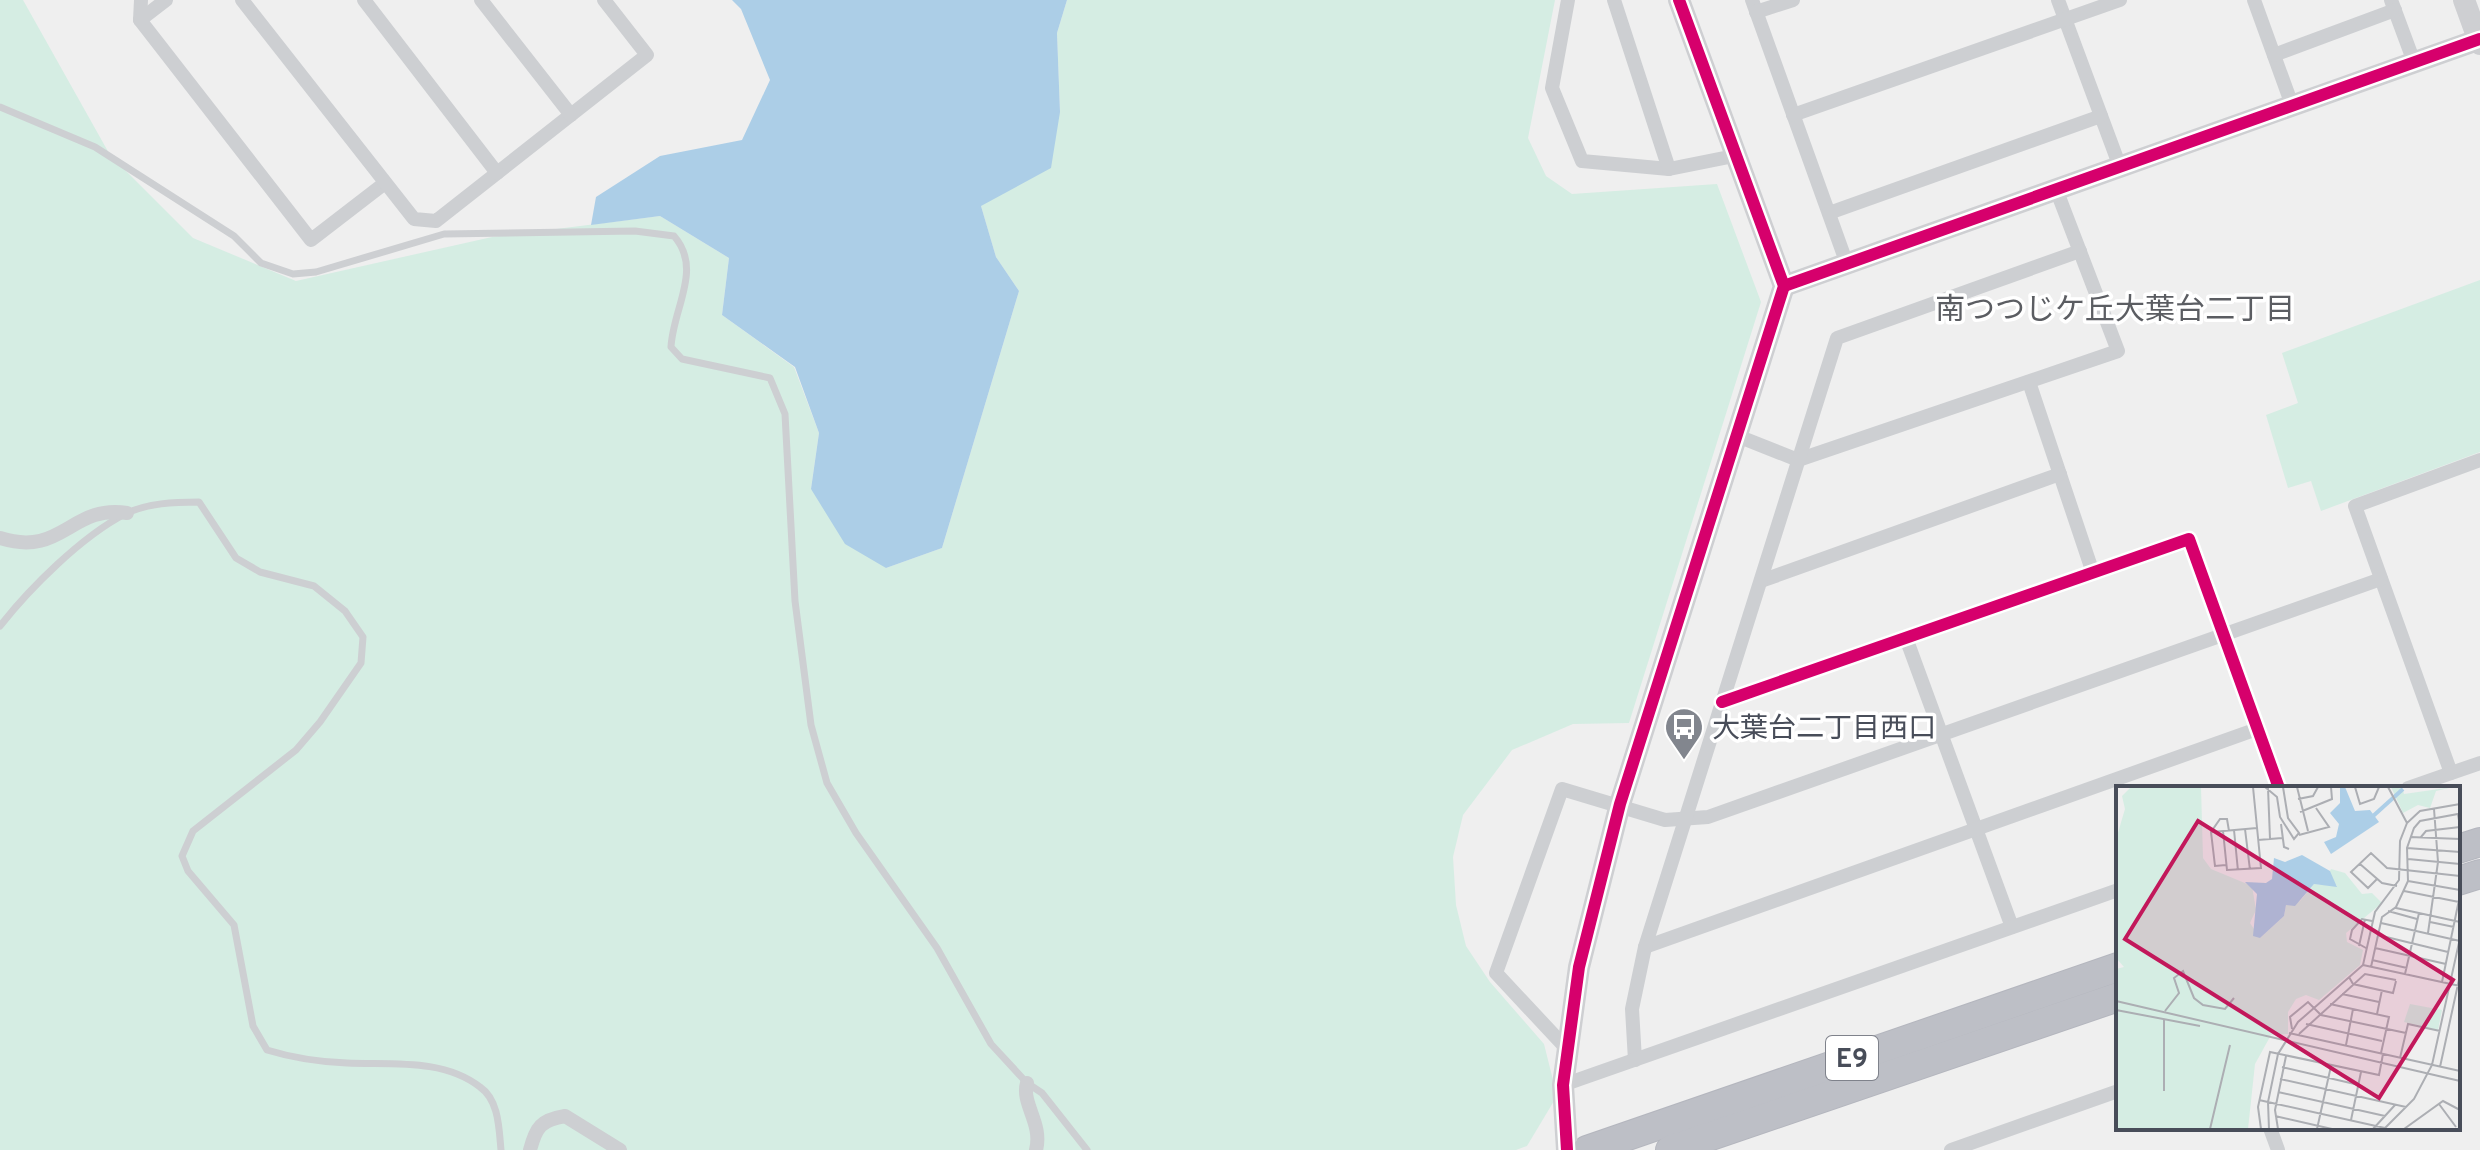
<svg xmlns="http://www.w3.org/2000/svg" width="2480" height="1150" font-family="Overpass,'Noto Sans JP',sans-serif">
<rect width="100%" height="100%" fill="#efefef"/>
<g fill="#d5ede3">
<path d="M0 0H23L110 155 193 238 296 281 492 237 660 216 729 258 722 315 794 367 819 433 811 489 886 568 942 548 1019 291 996 257 981 206 1060 112 1057 33 1067 0H1555L1528 138 1546 176 1572 194 1717 184 1761 302 1629 723 1573 724 1512 750 1463 815 1453 857 1456 905 1466 946 1490 982 1544 1044 1557 1096 1527 1146 1516 1150H0Z"/>
<path d="M2480 280V452L2321 511 2311 481 2288 488 2266 415 2298 403 2282 353Z"/>
</g>
<path fill="#accee7" d="M732 0H1067L1057 33 1060 112 1051 168 981 206 996 257 1019 291 942 548 886 568 845 544 811 489 819 433 795 367 722 315 729 258 660 216 591 225 596 197 660 156 742 140 770 80 741 9Z"/>
<g fill="none" stroke-linecap="round" stroke-linejoin="round">
<g stroke="#b4b6be" stroke-width="30">
<g id="highway">
<path d="M2458 849 2480 842"/>
<path d="M2458 881 2480 874"/>
<path d="M1587 1150 2118 967"/>
<path d="M1670 1150 2118 997"/>
</g>
</g>
<g stroke="#cdcfd2" stroke-width="7">
<path d="M0 107 95 147 234 236 261 263 293 274 316 272 444 234 635 231 674 236C703 269 673 308 671 347L682 359 770 378 785 414 795 601 811 725 827 783 856 833 937 948 991 1044 1027 1083 1042 1093 1087 1150"/>
<path d="M0 626C30 588 81 537 125 514 147 503 175 502 199 502L236 558 260 572 314 586 345 611 363 637 361 663 320 722 296 750 193 831 182 856 188 871 234 925 253 1026 267 1050C293 1058 320 1062 347 1063 390 1065 443 1058 480 1087 499 1100 499 1129 501 1150"/>
</g>
<g stroke="#cdcfd2" stroke-width="14">
<path d="M141 0 140 20 311 240 385 183"/>
<path d="M242 0 414 219 436 221 647 55 604 0"/>
<path d="M364 0 497 173"/>
<path d="M481 0 571 115"/>
<path d="M1568 0 1552 88 1582 161 1669 169 1734 156"/>
<path d="M1614 0 1669 169"/>
<path d="M1752 0 1847 264"/>
<path d="M2058 0 2120 167"/>
<path d="M2254 0 2292 105"/>
<path d="M2391 0 2414 62"/>
<path d="M1756 12 1793 0"/>
<path d="M140 20 166 0"/>
<path d="M2274 55 2395 10"/>
<path d="M1793 115 2120 0"/>
<path d="M1829 213 2101 116"/>
<path d="M2029 382 2093 573"/>
<path d="M1735 435 1798 460 2118 351 2056 189"/>
<path d="M0 538C62 558 71 504 127 513"/>
<path d="M1761 581 2060 474"/>
<path d="M1906 638 2012 927"/>
<path d="M1722 702 2189 539 2279 788"/>
<path d="M2451 773 2355 506 2480 460"/>
<path d="M2408 788 2480 763"/>
<path d="M1645 947 2257 729"/>
<path d="M1566 1048 1496 973 1562 789 1665 820 1708 817 2381 579"/>
<path d="M1635 1060 1632 1009 1645 947 1837 338 2080 251"/>
<path d="M1027 1083C1021 1104 1043 1123 1036 1150"/>
<path d="M1563 1085 2118 890"/>
<path d="M2270 1128 2278 1150"/>
<path d="M530 1150C536 1127 541 1120 565 1116L620 1150"/>
<path d="M1951 1150 2118 1091"/>
</g>
<g stroke="#cecfd2" stroke-width="22">
<path d="M2464 0 2480 44"/>
<path d="M1784 286 2480 39"/>
<path d="M1567 1150 1563 1085 1579 967 1620 804 1784 286 1679 0"/>
</g>
<use href="#highway" stroke="#bdbfc6" stroke-width="28"/>
<g stroke="#fff" stroke-width="17">
<g id="cycleway">
<path d="M1784 286 2480 39"/>
<path d="M1722 702 2189 539 2279 788"/>
<path d="M1567 1150 1563 1085 1579 967 1620 804 1784 286 1679 0"/>
</g>
</g>
<use href="#cycleway" stroke="#d6006c" stroke-width="12"/>
</g>
<defs>
<g id="bus-pin" transform="scale(2)"><path d="M0 17L-7.5 6A9.5 9.5 0 1 1 7.5 6Z" fill="#82868e" stroke="#fff"/><path d="M-5-6H5V4H4V6H2V4H-2V6H-4V4H-5ZM-3.5-4V0h7V-4ZM-3.5 1.2v1.5H-2V1.2ZM2 1.2v1.5H3.5V1.2Z" fill="#fff"/></g>
</defs>
<g fill-rule="evenodd">
<use href="#bus-pin" x="1684" y="727"/>
</g>
<g text-anchor="middle" stroke-width="7" stroke-linejoin="round" paint-order="stroke">
<rect fill="#fff" stroke="#7f828b" stroke-width="2" x="1826" y="1036" width="52" height="44" rx="6"/>
<g font-size="26" font-weight="bold" fill="#484d59">
<text x="1852" y="1067">E9</text>
</g>
<g font-size="28" fill="#484d59" stroke="#fff" text-anchor="start">
<text x="1712" y="737">大葉台二丁目西口</text>
</g>
<g font-size="30" fill="#5b5d62" stroke="#fff">
<text x="2115" y="319">南つつじケ丘大葉台二丁目</text>
</g>
</g>
<g transform="translate(2116 786)">
<rect width="344" height="344" fill="#efefef"/>
<path d="M15 1H85L87 72 95 83 136 100 140 124 134 137 144 152 168 130 170 119 184 115 198 98 221 100 212 89 215 83 229 87 246 108 256 107 266 117 230 147 231 156 247 164 244 179 203 214 190 209 180 213 172 226V248L155 249 139 278 132 343H0V183L8 181 0 172 1 50 9 23 6 10ZM275 1H286L288 8 337 1 320 5 314 22 302 19 287 27ZM294 218 326 224 322 244 288 236Z" fill="#d5ede3"/>
<path d="M224 1H229L239 25 254 24 263 36 215 68 208 56 220 51 223 38 214 27 224 17ZM186 69 214 85 221 101 198 98 179 120 170 119 168 130 144 152 137 150 141 108 129 96 150 97 156 93 158 72 169 76Z" fill="#accee7"/>
<path fill="none" stroke="#accee7" stroke-width="4" d="M256 31 287 3"/>
<path fill="none" stroke="#acaeb3" stroke-width="2" d="M149 1 161 11 164 31 178 53 183 47 172 32 167 1M181 1 192 45M239 1 244 18 258 13 263 1M272 1 291 37M152 2 154 53M182 13 197 10 202 1M184 26 216 13 215 1M165 38 168 61 173 63M129 43 134 84M118 44 122 85M107 45 111 84 145 82 137 1M96 46 141 42M183 49 213 41 200 22M294 51 344 53M305 51 310 45 344 41M142 54 166 52M291 62 344 66M292 73 344 78M244 78 266 97 281 100M110 79 99 80 95 46 104 33H111L113 45M261 93 252 102 235 86 255 67 271 82 344 90M292 95 344 104M288 105 343 116M280 122 344 136M272 125 301 133M314 136 338 141M265 137 344 155M312 147 322 76 318 23M262 149 332 166M243 160 249 133M250 162 234 153 236 144 246 133 256 135M259 162 330 178M256 174 291 182M247 179 344 200M255 181 266 131 280 121 292 95 291 62 298 42 304 35 342 28 344 41M289 188 303 127M233 191 237 198 277 207 280 195M326 196 344 109M226 208 263 216M0 215 344 295M214 218 273 231 265 267M0 224 84 240M49 225 63 207 58 192 67 185 78 212 87 219 109 223 118 212M261 228 266 204M48 234V305M190 238 266 255M176 243 174 231 192 216 205 229 290 247M173 247 344 285M183 248 249 188 280 194M230 259 237 223M284 272 292 238 324 245M166 281 243 299M324 281 344 189M164 293 290 321M162 306 269 330M143 314 269 342M323 318 340 341M159 330 216 343M235 334 245 286M94 343 114 259M145 343 142 321 154 266 263 289 267 268M153 343 152 316 162 268 182 236 247 179 259 126 283 94 284 55 291 37 304 25 344 18M162 343 159 324 170 270M201 343 215 280M257 343 279 319M268 343 298 313 316 279 344 152M288 343 327 315 344 324"/>
<path fill="#c2185b" fill-opacity="0.15" stroke="#c2185b" stroke-width="4" d="M82 35 337 194 263 312 9 153Z"/>
<rect width="344" height="344" fill="none" stroke="#484d59" stroke-width="4"/>
</g>
</svg>
